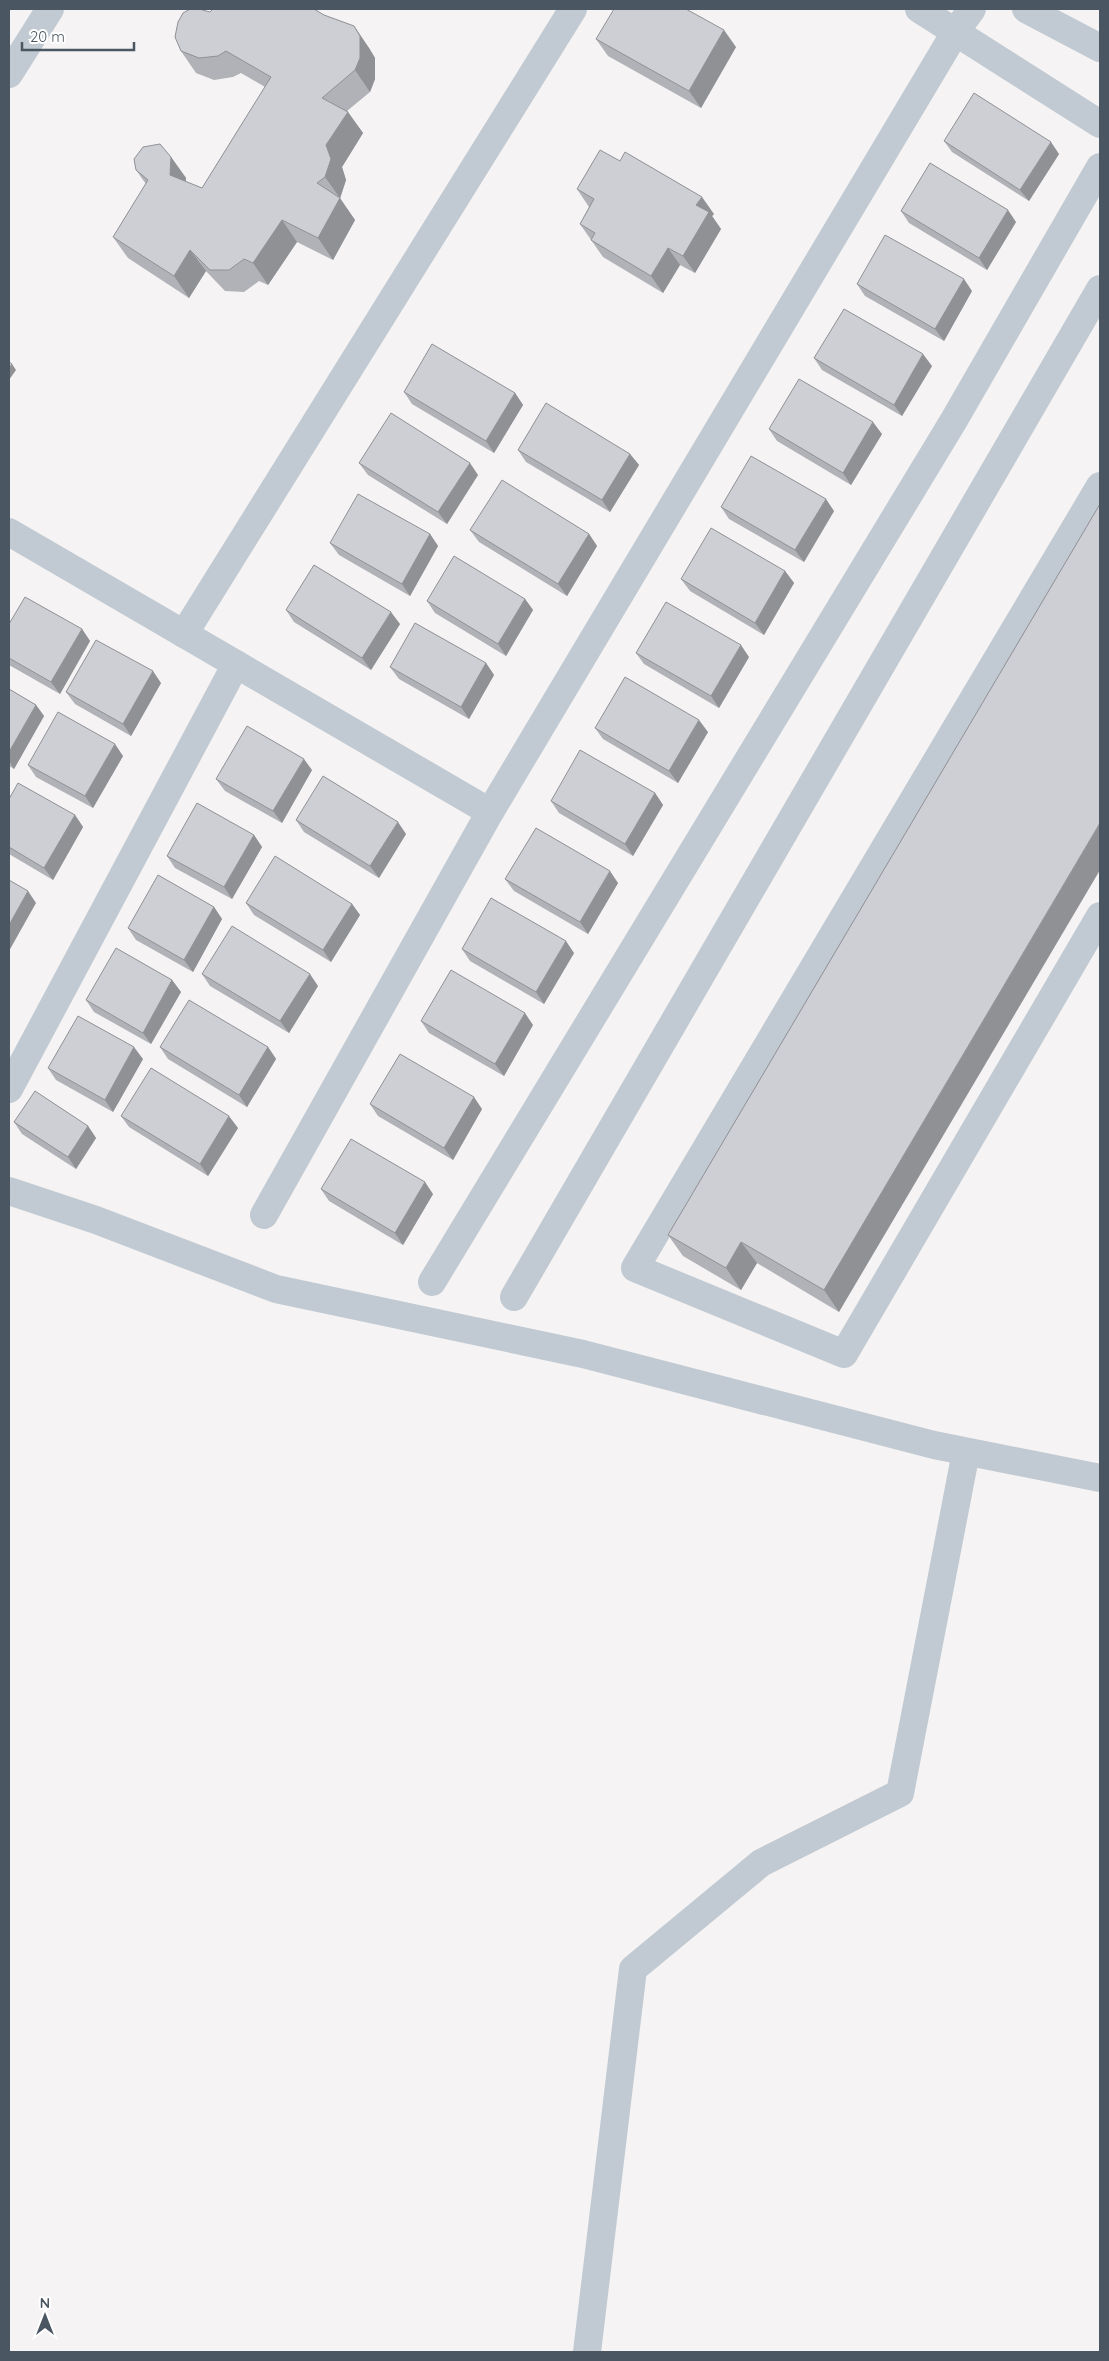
<svg xmlns="http://www.w3.org/2000/svg" width="1109" height="2361" font-family="Quicksand,sans-serif">
<rect width="100%" height="100%" fill="#f5f3f3"/>
<g fill="none" stroke-linecap="round" stroke-linejoin="round">
<g stroke="#c1cad2" stroke-width="28">
<path d="M919 9 1100 124"/>
<path d="M1026 9 1100 48"/>
<path d="M9 74 50 9"/>
<path d="M1100 486 635 1268 844 1354 1100 916"/>
<path d="M9 532 490 812"/>
<path d="M184 634 573 9"/>
<path d="M9 1089 236 664"/>
<path d="M9 1191 96 1220 276 1289 583 1354 934 1445 1100 1478"/>
<path d="M264 1215 490 812 956 31 972 9"/>
<path d="M432 1282 954 420 1100 167"/>
<path d="M514 1297 1100 289"/>
<path d="M587 2352 633 1969 761 1863 900 1793 966 1452"/>
</g>
</g>
<g fill="#b0b2b7">
<path d="M210 12 324 15 354 26 369 48 375 58V79L370 92 347 111 363 133 342 167 346 180 340 199 355 220 333 260 297 242 268 285 259 281 244 292 225 291 206 271 189 298 128 258 113 237 146 184 136 170 171 157 186 178V182L202 188 265 87 241 73 233 77 214 80 196 73 181 51Z"/>
<path d="M596 39 736 47 701 108 608 56Z"/>
<path d="M944 141 1059 154 1029 201 952 152Z"/>
<path d="M577 189 714 214 712 216 721 229 695 273 680 265 663 293 603 257 580 224 589 207Z"/>
<path d="M901 211 1016 222 987 270 909 223Z"/>
<path d="M857 284 972 291 944 341 865 296Z"/>
<path d="M814 358 932 366 902 416 822 370Z"/>
<path d="M404 392 515 393 523 405 494 453 412 404Z"/>
<path d="M769 429 882 434 851 485 777 441Z"/>
<path d="M518 450 630 454 639 465 610 512 526 462Z"/>
<path d="M359 463 478 475 447 524 368 475Z"/>
<path d="M1100 504 839 1312 757 1263 741 1290 683 1256 668 1235Z"/>
<path d="M721 507 834 511 804 562 729 519Z"/>
<path d="M470 530 589 534 597 546 567 596 479 542Z"/>
<path d="M430 534 438 546 410 596 339 555 330 543Z"/>
<path d="M785 571 794 583 764 635 690 591 681 579Z"/>
<path d="M525 599 533 610 506 656 435 613 427 601Z"/>
<path d="M286 610 400 624 371 670 294 622Z"/>
<path d="M9 624 82 629 90 641 60 694 9 665Z"/>
<path d="M636 653 749 657 719 708 644 664Z"/>
<path d="M486 663 494 675 469 719 399 679 390 667Z"/>
<path d="M161 683 131 736 75 704 66 692Z"/>
<path d="M9 689 36 705 44 716 14 769 9 766Z"/>
<path d="M595 728 708 732 678 783 603 739Z"/>
<path d="M123 756 93 808 36 777 28 765Z"/>
<path d="M312 770 282 823 225 791 216 779Z"/>
<path d="M655 793 663 805 633 856 559 813 551 801Z"/>
<path d="M9 799 75 815 83 827 53 880 9 854Z"/>
<path d="M296 820 406 834 379 878 304 832Z"/>
<path d="M254 835 262 847 232 899 175 868 167 856Z"/>
<path d="M505 879 618 883 588 934 514 891Z"/>
<path d="M246 903 352 904 360 915 331 962 254 915Z"/>
<path d="M214 907 222 919 193 972 136 940 128 928Z"/>
<path d="M462 949 574 953 544 1004 470 961Z"/>
<path d="M202 974 318 986 289 1033 210 986Z"/>
<path d="M172 980 181 992 151 1044 94 1012 86 1000Z"/>
<path d="M421 1021 533 1025 504 1076 429 1033Z"/>
<path d="M160 1047H268L276 1059 247 1107 168 1059Z"/>
<path d="M143 1059 113 1112 56 1080 48 1068Z"/>
<path d="M370 1104 482 1109 453 1160 378 1116Z"/>
<path d="M121 1116 238 1128 208 1176 129 1127Z"/>
<path d="M14 1122 88 1126 96 1138 76 1169 22 1134Z"/>
<path d="M321 1189 433 1194 403 1245 329 1201Z"/>
</g>
<g fill="#909195">
<path d="M354 26 369 48 375 58V79L370 92 355 70Z"/>
<path d="M724 30 736 47 701 108 689 91Z"/>
<path d="M348 112 363 133 342 167 346 180 340 198 325 177 326 145Z"/>
<path d="M1051 142 1059 154 1029 201 1020 190Z"/>
<path d="M171 157 186 178 185 197 170 175Z"/>
<path d="M702 197 714 214 712 216 721 229 695 273 683 256 696 205Z"/>
<path d="M340 198 355 220 333 260 318 238Z"/>
<path d="M1008 210 1016 222 987 270 979 258Z"/>
<path d="M282 220 297 242 268 285 253 263Z"/>
<path d="M668 248 680 265 663 293 651 276Z"/>
<path d="M190 250 206 271 189 298 174 276Z"/>
<path d="M964 279 972 291 944 341 935 329Z"/>
<path d="M923 354 932 366 902 416 894 405Z"/>
<path d="M12 364 16 370 9 380V368Z"/>
<path d="M515 393 523 405 494 453 486 441Z"/>
<path d="M873 422 882 434 851 485 843 473Z"/>
<path d="M630 454 639 465 610 512 602 500Z"/>
<path d="M470 463 478 475 447 524 438 512Z"/>
<path d="M826 499 834 511 804 562 795 550Z"/>
<path d="M430 534 438 546 410 596 402 584Z"/>
<path d="M589 534 597 546 567 596 558 584Z"/>
<path d="M785 571 794 583 764 635 755 623Z"/>
<path d="M525 599 533 610 506 656 498 644Z"/>
<path d="M391 612 400 624 371 670 362 658Z"/>
<path d="M82 629 90 641 60 694 51 682Z"/>
<path d="M741 645 749 657 719 708 711 696Z"/>
<path d="M486 663 494 675 469 719 461 707Z"/>
<path d="M153 671 161 683 131 736 123 724Z"/>
<path d="M36 705 44 716 14 769 9 761V752Z"/>
<path d="M699 720 708 732 678 783 669 771Z"/>
<path d="M115 744 123 756 93 808 85 796Z"/>
<path d="M304 759 312 770 282 823 273 811Z"/>
<path d="M655 793 663 805 633 856 625 844Z"/>
<path d="M75 815 83 827 53 880 44 868Z"/>
<path d="M398 822 406 834 379 878 370 866Z"/>
<path d="M1100 823V870L839 1312 824 1290Z"/>
<path d="M254 835 262 847 232 899 224 887Z"/>
<path d="M610 871 618 883 588 934 580 922Z"/>
<path d="M28 891 36 903 9 951V925Z"/>
<path d="M352 904 360 915 331 962 323 950Z"/>
<path d="M214 907 222 919 193 972 184 960Z"/>
<path d="M566 941 574 953 544 1004 536 992Z"/>
<path d="M310 974 318 986 289 1033 280 1021Z"/>
<path d="M172 980 181 992 151 1044 143 1033Z"/>
<path d="M525 1013 533 1025 504 1076 495 1064Z"/>
<path d="M134 1047 143 1059 113 1112 105 1100Z"/>
<path d="M268 1047 276 1059 247 1107 239 1095Z"/>
<path d="M474 1097 482 1109 453 1160 444 1148Z"/>
<path d="M229 1116 238 1128 208 1176 200 1164Z"/>
<path d="M88 1126 96 1138 76 1169 68 1157Z"/>
<path d="M425 1182 433 1194 403 1245 395 1233Z"/>
<path d="M741 1242 757 1263 741 1290 726 1268Z"/>
</g>
<g fill="#cdcfd5" stroke="#909195">
<path d="M190 9H199L210 12 213 9H314L324 15 354 26 360 36V58L355 70 322 98 348 112 326 145 331 159 325 177 317 183 340 198 318 238 282 220 253 263 244 259 229 270H210L190 250 174 276 113 237 148 180 136 170 134 159 143 147 160 144 171 157 170 175 202 188 271 77 226 51 218 56 199 58 181 51 175 37 178 22 183 13Z"/>
<path d="M614 9H686L724 30 689 91 596 39Z"/>
<path d="M974 93 1051 142 1020 190 944 141Z"/>
<path d="M600 150 620 161 625 152 702 197 696 205 709 212 683 256 668 248 651 276 591 240 595 233 580 224 594 199 577 189Z"/>
<path d="M930 163 1008 210 979 258 901 211Z"/>
<path d="M885 235 964 279 935 329 857 284Z"/>
<path d="M844 309 923 354 894 405 814 358Z"/>
<path d="M432 344 515 393 486 441 404 392Z"/>
<path d="M9 362 12 364 9 368Z"/>
<path d="M799 379 873 422 843 473 769 429Z"/>
<path d="M546 403 630 454 602 500 518 450Z"/>
<path d="M391 413 470 463 438 512 359 463Z"/>
<path d="M751 456 826 499 795 550 721 507Z"/>
<path d="M502 480 589 534 558 584 470 530Z"/>
<path d="M358 494 430 534 402 584 330 543Z"/>
<path d="M1100 504V823L824 1290 741 1242 726 1268 668 1235Z"/>
<path d="M711 528 785 571 755 623 681 579Z"/>
<path d="M454 556 525 599 498 644 427 601Z"/>
<path d="M314 565 391 612 362 658 286 610Z"/>
<path d="M25 597 82 629 51 682 9 658V624Z"/>
<path d="M666 602 741 645 711 696 636 653Z"/>
<path d="M415 623 486 663 461 707 390 667Z"/>
<path d="M96 640 153 671 123 724 66 692Z"/>
<path d="M625 677 699 720 669 771 595 728Z"/>
<path d="M9 689 36 705 9 752Z"/>
<path d="M58 712 115 744 85 796 28 765Z"/>
<path d="M247 726 304 759 273 811 216 779Z"/>
<path d="M580 750 655 793 625 844 551 801Z"/>
<path d="M323 776 398 822 370 866 296 820Z"/>
<path d="M18 783 75 815 44 868 9 847V799Z"/>
<path d="M197 803 254 835 224 887 167 856Z"/>
<path d="M536 828 610 871 580 922 505 879Z"/>
<path d="M275 856 352 904 323 950 246 903Z"/>
<path d="M158 875 214 907 184 960 128 928Z"/>
<path d="M9 880 28 891 9 925Z"/>
<path d="M491 898 566 941 536 992 462 949Z"/>
<path d="M232 926 310 974 280 1021 202 974Z"/>
<path d="M116 948 172 980 143 1033 86 1000Z"/>
<path d="M451 970 525 1013 495 1064 421 1021Z"/>
<path d="M189 1000 268 1047 239 1095 160 1047Z"/>
<path d="M78 1016 134 1047 105 1100 48 1068Z"/>
<path d="M400 1054 474 1097 444 1148 370 1104Z"/>
<path d="M151 1068 229 1116 200 1164 121 1116Z"/>
<path d="M35 1091 88 1126 68 1157 14 1122Z"/>
<path d="M351 1139 425 1182 395 1233 321 1189Z"/>
</g>
<rect width="1109" height="2361" fill="none" stroke="#4a5661" stroke-width="20"/>
<g transform="translate(45 2316)" stroke="#ffffff" stroke-width="4" paint-order="stroke">
<path d="M0-4L9 19L0 12L-9 19Z" fill="#4a5661"/>
<text y="-8" font-size="14" font-weight="bold" text-anchor="middle" fill="#4a5661">N</text>
</g>
<path d="M22 42v8h112v-8" fill="none" stroke="#4a5661" stroke-width="2.5"/>
<text x="30" y="42" font-size="15" fill="#4a5661" stroke="#ffffff" stroke-width="4" paint-order="stroke">20 m</text>
</svg>
